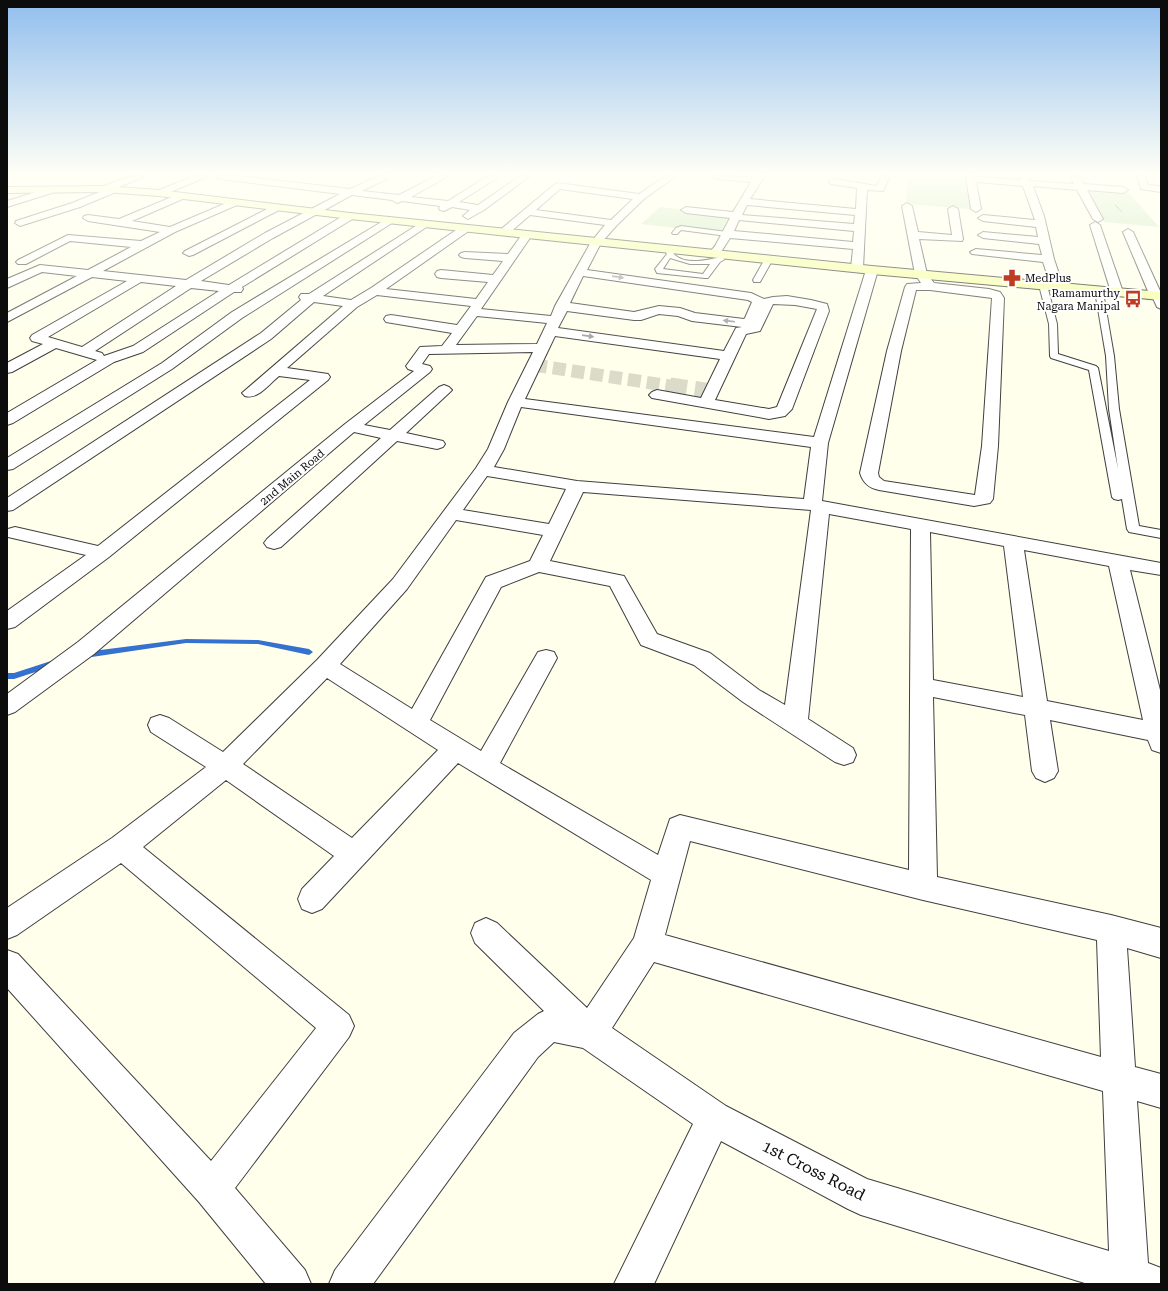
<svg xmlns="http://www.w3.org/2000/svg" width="1168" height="1291" font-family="'Roboto Serif',serif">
<rect width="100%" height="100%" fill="#ffffeb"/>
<g fill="#c5e9b5">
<path d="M911 176H965L971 209 906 204 907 184Z"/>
<path d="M1085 188 1128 192 1159 227 1104 222Z"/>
<path d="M660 207 730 215 720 233 641 224Z"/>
</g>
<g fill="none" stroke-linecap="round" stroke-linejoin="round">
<g fill="#3571cf" fill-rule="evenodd">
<path d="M186 639 258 640 309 649 313 652 309 655 258 644 186 643 85 658 81 655 85 652Z"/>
<path d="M54 660 57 661 58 663 57 665 14 679H7V673H14Z"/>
</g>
<path stroke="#dbdbca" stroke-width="13" stroke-dasharray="13 6" stroke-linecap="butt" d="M534 365 677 387"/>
<path stroke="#dbdbca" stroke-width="17" stroke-dasharray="17 8" stroke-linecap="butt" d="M670 386 712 392"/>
<g stroke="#3f3f3f" stroke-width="2">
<g id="service">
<path d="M681 226 727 232 730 234 727 236 681 230 677 234H673L672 233 676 228Z"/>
<path d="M665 247H671C672 250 673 254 676 256 688 265 708 260 721 257L725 259 720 262 708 278H705L657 273 655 269 667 254 664 249ZM670 258 690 264H710L703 274 663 269Z"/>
<path d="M766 257H772L773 259 760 282H754L753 280Z"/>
<path d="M1040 283H1046L1047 285 1057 324 1058 354 1096 366 1098 368 1118 469 1109 409 1106 356 1096 297 1104 289H1110L1111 291 1104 298 1114 356 1119 409 1139 526 1161 530V538L1129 532 1127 529 1122 499 1118 500 1114 499 1112 497 1089 370 1051 358 1050 356 1049 324 1039 285Z"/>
<path d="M1153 294H1156L1160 296 1161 309 1157 307 1152 296Z"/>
</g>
</g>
<g stroke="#3f3f3f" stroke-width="2">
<g id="minor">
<path d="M131 176H143L141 178 116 188 118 190 116 192 80 207 20 226 15 223 16 221 72 203 102 191 99 189 101 187Z"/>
<path d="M194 176H206L204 178 163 195H157L155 193 157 191Z"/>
<path d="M216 176H239L350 189 379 176H389L388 178 362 191 399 195 436 176H446L445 178 411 197 448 201 488 176H498L497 178 459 202 478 205 520 176H530L484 210 468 219 463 216 470 210 452 207 444 211 440 210 439 208 440 206 402 201 397 203 392 200 352 195 273 238 201 281 229 285 346 214H354L355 216 354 218 242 287 243 289 241 292H234L143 352 114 362 13 423 7 425V413L97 360 56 348 12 372 7 373V363L43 344 32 341 30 338 32 335 127 281 92 277 7 322V313L77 276 42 272 7 288V279L40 265 88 270 131 247 70 241 26 264H18L16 262 18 260 68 235 141 241 160 232 88 221 83 218 84 216 88 215 119 219 179 194H185L187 196 185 198 132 221 170 227 231 201H237L239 203 237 205 175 232 103 271 186 280 265 233 340 194 220 179 217 178ZM141 282 176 286 82 347 48 337ZM191 288 219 291 133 346 104 356 102 353 95 351Z"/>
<path d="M666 176H676L644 199 617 225 601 243 587 270 751 293 764 299 773 297 787 296 811 300 827 304 829 311 792 409 785 416 769 419 652 398 649 395 652 392 657 390 701 398 720 359 555 336 525 399 814 437 866 270 868 268H876L878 270 828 443 822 501 1161 563V575L1130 570 1161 694V753L1152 750 1148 740 1050 720 1058 771 1054 778 1045 782 1036 778 1032 771 1025 715 933 697 937 877 1111 915 1161 928V958L1127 948 1135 1067 1161 1074V1108L1137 1101 1148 1263 1161 1268V1284H1088L861 1215 848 1209 721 1141 654 1284H614L693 1124 583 1048 554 1042 538 1057 373 1284H329L335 1270 514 1033 538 1014 544 1011 475 943 471 933 475 923 486 918 497 923 587 1008 634 938 651 880 458 763 322 909 312 913 302 909 298 899 302 889 334 856 226 780 143 847 349 1015 354 1026 349 1037 235 1188 305 1270 311 1284H266L199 1202 7 988V950L18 954 211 1161 316 1028 121 863 17 935 7 939V908L112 838 206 767 151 732 148 725 151 718 160 715 169 718 223 752 317 660 393 579 476 468 488 449 508 402 533 352 429 354 422 364 430 366 432 369 430 372 364 425 390 430 439 387 444 385 449 387 452 390 449 393 406 433 443 441 445 444 443 447 437 449 397 441 281 547 274 549 267 547 264 543 267 539 381 438 354 432 94 654 15 712 7 715V694L78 642 345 424 414 371 408 369 406 366 420 347 442 346 452 333 386 322 384 319 386 316 391 315 457 325 471 306 377 295 357 307 287 368 328 374 330 377 328 380 109 557 15 627 7 629V611L86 555 8 537 7 531 8 529 15 527 98 546 310 380 279 376C269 384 258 400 245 396L242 393 343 306 314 302 271 339 13 510 7 511V498L261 333 301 300 299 297 301 294H309L422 222H430L431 224 323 296 351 300 371 288 462 226H470L471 228 470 230 386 289 476 299 488 282 441 278 437 277 435 274 437 271 441 270 493 275 503 261 465 258 461 257 459 255 461 253 465 252 508 254 523 233 527 232 532 235 481 309 551 316 555 306 591 242 605 225 530 215 508 234H500L499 232 500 230 555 184 558 183 639 194ZM560 189 633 199 611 220 536 210ZM583 276 748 300 752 302 745 318 744 319 695 313 680 308 659 306 634 312 570 303ZM773 304 795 305 817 309 777 407 769 409 715 400 746 334 760 331ZM567 311 634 320H641L659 314 678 316 692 321 742 327 736 328 724 351 558 328ZM477 316 547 323 537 344 456 345ZM521 407 811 447 804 499 577 481 494 467 504 449ZM487 476 566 489 549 524 463 510ZM583 492 811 510 785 705 759 690 710 653 657 634 624 576 550 561ZM829 514 911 529 909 870 680 815 670 819 658 855 500 763 557 658 554 652 546 650 538 652 481 751 430 720 501 587 539 572 610 586 641 645 694 665 743 702 835 762 844 765 853 762 856 755 853 748 808 719ZM456 520 543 535 530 561 486 577 412 709 340 664 407 589ZM930 532 1004 546 1023 697 933 680ZM1024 550 1109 566 1143 720 1047 701ZM327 678 438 750 352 838 243 764ZM690 841 923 900 1097 940 1101 1057 665 935ZM654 962 1103 1091 1109 1251 867 1179 726 1106 612 1028Z"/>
<path d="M713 176 755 177 756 176H765L750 199 856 209 857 188 831 184 829 182 831 180 834 179 877 186 881 176H890L883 191 867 190 863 268 861 270H853L851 268 853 249 730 238 719 255H711L709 253 715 246 730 218 686 213 681 210 686 207 733 212 751 182 717 179 714 178ZM747 205 855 215 854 224 742 215ZM739 220 854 231 853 242 734 231Z"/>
<path d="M966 176 1021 180 1020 176H1028L1030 181 1074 184 1070 176H1079L1084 184 1123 187 1128 190 1123 193 1087 190 1103 219 1098 222 1093 219 1077 190 1033 186 1044 216 1054 259 1063 286 1061 289H1053L1051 286 1043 262 972 254 970 252 976 249 1042 255 1039 244 983 238 978 235 983 232 1038 237 1036 227 983 221 978 218 983 215 1035 220 1023 186 976 182 981 209 976 212 971 209Z"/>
<path d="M1137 176H1145L1148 185 1161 186V192L1141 189Z"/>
<path d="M52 187 55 188 57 190 55 192 7 207V201Z"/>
<path d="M907 203 912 206 918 232 952 235 948 209 953 206 958 209 963 239 962 241 919 239 927 274 934 283 989 289 1000 292 1004 298 998 446 993 499 990 503 974 506 879 490C869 488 863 483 860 473L887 351 905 287 907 284 921 283 915 274 902 206ZM916 290H930L992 298 982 446 975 495 884 481 879 477 878 473 901 351Z"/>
<path d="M275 205 280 208 279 210 193 255 189 256 183 253 185 251Z"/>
<path d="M388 218 393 221 392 223 242 318 172 369 13 469 7 470V458L162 363 232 312Z"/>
<path d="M1095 222 1100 225 1123 292 1121 295H1113L1111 292 1090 225Z"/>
<path d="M1128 229 1133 232 1161 293 1160 299H1152L1150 296 1123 232Z"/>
</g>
</g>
<g stroke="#2e2e2e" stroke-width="2">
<path id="secondary" d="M104 186 159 190 350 213 872 266 1161 292V300L872 274 527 238 350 219 159 196 104 192 7 193V187Z"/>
</g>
<path stroke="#2e2e2e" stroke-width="1" stroke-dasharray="2 1" stroke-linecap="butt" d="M1115 205 1122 212"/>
<use href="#service" fill="#fff" fill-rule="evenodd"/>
<use href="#minor" fill="#fff" fill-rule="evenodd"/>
<use href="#secondary" fill="#f6ffa6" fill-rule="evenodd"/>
</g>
<defs><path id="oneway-solid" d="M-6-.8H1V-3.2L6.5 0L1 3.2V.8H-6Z"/></defs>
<g fill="#9e9e9e">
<use href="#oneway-solid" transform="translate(618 277) rotate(8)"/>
<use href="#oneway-solid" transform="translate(729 321) rotate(-173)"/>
<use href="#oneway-solid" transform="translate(588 336) rotate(8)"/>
</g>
<linearGradient id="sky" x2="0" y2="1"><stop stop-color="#91beee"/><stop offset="0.49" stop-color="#fffff6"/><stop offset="1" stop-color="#fffff6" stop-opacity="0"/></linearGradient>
<rect width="1168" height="356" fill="url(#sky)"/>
<defs>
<g id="pharmacy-bare" transform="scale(1.38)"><path d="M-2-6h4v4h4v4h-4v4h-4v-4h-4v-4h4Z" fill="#be3c22" stroke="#fff" stroke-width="2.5" paint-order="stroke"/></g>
<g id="bus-bare" transform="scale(1.38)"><path d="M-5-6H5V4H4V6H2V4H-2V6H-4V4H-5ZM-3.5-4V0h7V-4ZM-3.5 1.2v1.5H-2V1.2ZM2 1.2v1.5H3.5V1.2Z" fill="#be3c22" stroke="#fff" stroke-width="2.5" paint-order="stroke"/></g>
</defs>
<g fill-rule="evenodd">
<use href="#pharmacy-bare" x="1012" y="278"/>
<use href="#bus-bare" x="1133" y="299"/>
</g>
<g text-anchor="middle" stroke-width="4" stroke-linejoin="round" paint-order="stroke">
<g font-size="11" fill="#0c0c0c" stroke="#fff" text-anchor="start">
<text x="1025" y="282">MedPlus</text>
<text x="1120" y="297" text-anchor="end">Ramamurthy<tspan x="1120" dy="13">Nagara Manipal</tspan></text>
</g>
<g font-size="11" fill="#0c0c0c" stroke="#fff">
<text transform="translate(292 477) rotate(-40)" y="4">2nd Main Road</text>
</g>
<g font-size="16" fill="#0c0c0c" stroke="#fff">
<text transform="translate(814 1170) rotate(27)" y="6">1st Cross Road</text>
</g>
</g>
<rect width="1168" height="1291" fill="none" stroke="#0c0c0c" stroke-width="16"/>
</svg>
